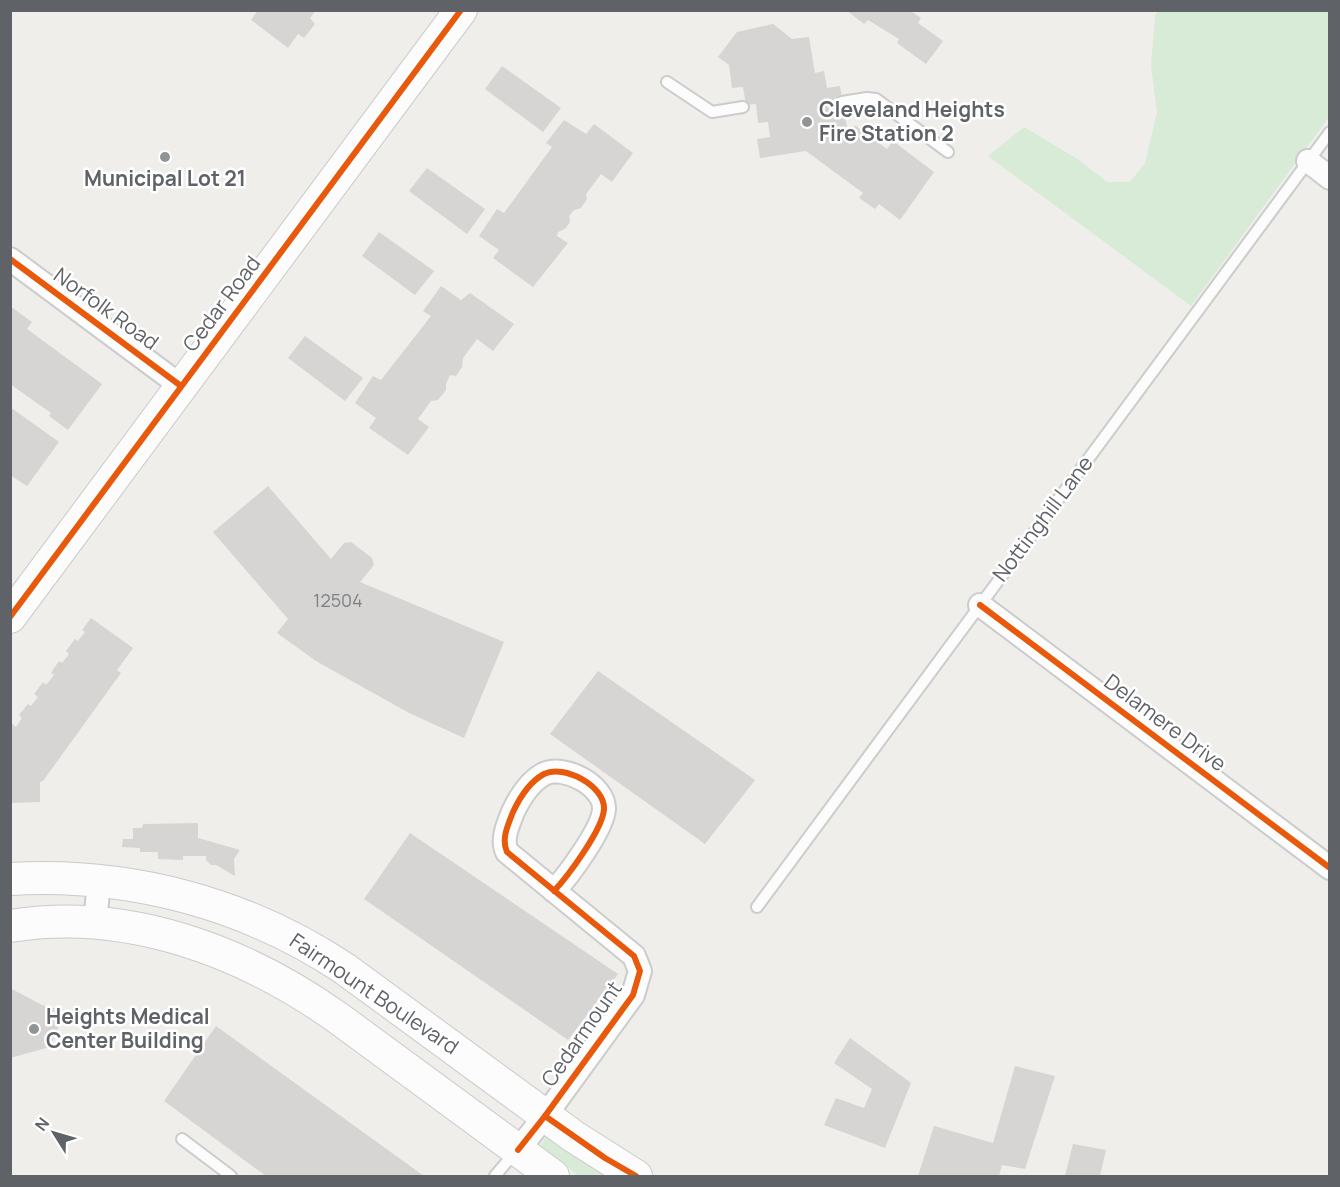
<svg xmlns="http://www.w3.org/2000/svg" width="1340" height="1187" font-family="Manrope,sans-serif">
<rect width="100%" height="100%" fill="#efeeea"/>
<g fill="#d8ebd6">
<path d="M1158 11H1329V117L1191 306 988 156 1024 127 1079 160 1107 182H1130L1145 163 1157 112 1151 66 1155 16Z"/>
<path d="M546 1137 552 1138 613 1176H579L540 1146Z"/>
</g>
<g fill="#d6d5d3">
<path d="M258 10H316L310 18 315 24 304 38 298 34 288 48 251 20Z"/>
<path d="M846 10H909L921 18 918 23 943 41 926 64 897 43 899 39 868 20 864 24Z"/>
<path d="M773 24 792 39 809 37 815 73 824 71 827 88 840 86 847 128 856 126 887 149 893 141 934 172 900 220 879 204 875 209 859 198 863 193 806 151 760 158 757 139 770 137 768 122 758 123 756 104 746 105 743 87 732 88 729 65 718 57 737 32Z"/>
<path d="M502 66 561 108 543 132 485 89Z"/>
<path d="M564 120 586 134 594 124 633 153 612 182 601 174 586 194 587 199 581 208 574 210 569 216 570 222 565 229 558 232 557 236 568 243 533 287 493 258 499 250 479 236 497 209 504 213 552 147 546 143Z"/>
<path d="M427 168 485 209 467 234 409 191Z"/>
<path d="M379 232 434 271 415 295 362 256Z"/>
<path d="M441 286 461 300 470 293 514 324 493 351 477 339 463 358 462 367 456 376 450 375 446 384V390L438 400 431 401 418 419 429 427 408 455 369 428 376 418 355 403 373 376 381 380 431 316 423 311Z"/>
<path d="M10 306 32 322 27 329 102 384 68 430 49 416 51 413 10 384Z"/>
<path d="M305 336 363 378 345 401 288 358Z"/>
<path d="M10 407 59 442 27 486 10 475Z"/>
<path d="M268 486 331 559 344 543 351 542 372 558 374 565 360 582 504 642 464 738 409 713 316 661 277 633 288 619 213 532Z"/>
<path d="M91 618 133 648 117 670 121 673 43 781 40 782V802L10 803V726L12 724 16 727 22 718 19 715 28 704 31 706 38 697 34 694 43 682 46 685 54 675 51 673 59 661 62 663 69 654 66 651 75 639 78 641 85 632 82 630Z"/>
<path d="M598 671 755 780 705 844 550 734Z"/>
<path d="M198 823V838L240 850 234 859 235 876 216 865H211L206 860V856H183V860L158 859V852H140V848L122 847 123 839H133V828H142L143 824Z"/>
<path d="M410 833 618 974 568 1040 364 899Z"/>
<path d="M10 988 42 1005 65 1011 50 1047 10 1058Z"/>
<path d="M216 1026 424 1176H266L164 1101Z"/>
<path d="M850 1038 911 1083 885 1148 824 1125 836 1098 864 1108 872 1089 834 1063Z"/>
<path d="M1015 1066 1055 1076 1025 1169 1002 1165 999 1176H918L934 1126 993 1143Z"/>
<path d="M1073 1144 1106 1150 1100 1176H1065Z"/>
</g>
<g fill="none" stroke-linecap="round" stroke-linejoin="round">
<g stroke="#cbcccc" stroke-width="14">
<g id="lane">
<path d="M667 82 712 112 743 107"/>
<path d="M842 102 867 98 876 99 948 152"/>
<path d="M757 907 1330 132"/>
<path d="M182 1139 231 1176"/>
<path d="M495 1176 515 1152"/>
</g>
</g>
<g stroke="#cbcccc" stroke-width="26">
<g id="street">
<path d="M1308 161 1330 178"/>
<path d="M10 259 181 386"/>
<path d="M980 605 1330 868"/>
<path d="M95 923 99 881"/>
<path d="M518 1150 545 1116 633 995 640 971 634 956 507 852C501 839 508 825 513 812 520 797 529 782 544 774 564 764 605 786 604 809 603 829 568 876 554 891"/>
</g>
</g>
<g stroke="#cacacb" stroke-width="34">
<g id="secondary">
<path d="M10 617 461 10"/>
<path d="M10 879C129 872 246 903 345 969L573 1136 636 1176"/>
<path d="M10 926C127 907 244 951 338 1018L553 1176"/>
</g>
</g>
<use href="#lane" stroke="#fdfcfc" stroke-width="10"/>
<use href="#street" stroke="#fdfcfc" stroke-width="22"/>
<use href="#secondary" stroke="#fdfcfc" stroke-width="32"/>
<g stroke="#fff" stroke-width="10">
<g id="cycleway">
<path d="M10 259 181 386"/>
<path d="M980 605 1330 868"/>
<path d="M10 617 461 10"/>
<path d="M545 1116 605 1158 636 1176"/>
<path d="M518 1150 545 1116 633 995 640 971 634 956 507 852C501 839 508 825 513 812 520 797 529 782 544 774 564 764 605 786 604 809 603 829 568 876 554 891"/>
</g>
</g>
<use href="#cycleway" stroke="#e8590c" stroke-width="6"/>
</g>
<g fill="#919496" stroke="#fff" stroke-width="2">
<circle cx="807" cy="122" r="6"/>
<circle cx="165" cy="157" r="6"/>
<circle cx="34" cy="1029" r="6"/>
</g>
<g text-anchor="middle" stroke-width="5" stroke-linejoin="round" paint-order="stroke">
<g font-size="18" fill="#7e8184">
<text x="338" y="607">12504</text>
</g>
<g font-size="21" font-weight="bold" fill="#5f6368" stroke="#fff" text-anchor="start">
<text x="819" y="117">Cleveland Heights<tspan x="819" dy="24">Fire Station 2</tspan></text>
<text x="165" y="186" text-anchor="middle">Municipal Lot 21</text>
<text x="46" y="1024">Heights Medical<tspan x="46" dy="24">Center Building</tspan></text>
</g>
<g font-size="21" fill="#5f6368" stroke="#fff">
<text transform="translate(222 304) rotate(-53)" y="7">Cedar Road</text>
<text transform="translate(106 309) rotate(36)" y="7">Norfolk Road</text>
<text transform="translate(1043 519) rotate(-53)" y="7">Nottinghill Lane</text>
<text transform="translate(1165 723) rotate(37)" y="7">Delamere Drive</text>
<text transform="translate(374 994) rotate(34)" y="7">Fairmount Boulevard</text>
<text transform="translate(582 1034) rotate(-55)" y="7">Cedarmount</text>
</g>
</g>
<rect width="1340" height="1187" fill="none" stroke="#5f6368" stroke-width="24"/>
<g transform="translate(54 1133) rotate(307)" stroke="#ffffff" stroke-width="4.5" paint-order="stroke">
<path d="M0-4.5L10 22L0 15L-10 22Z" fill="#5f6368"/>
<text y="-9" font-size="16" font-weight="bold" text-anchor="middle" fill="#5f6368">N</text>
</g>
</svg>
